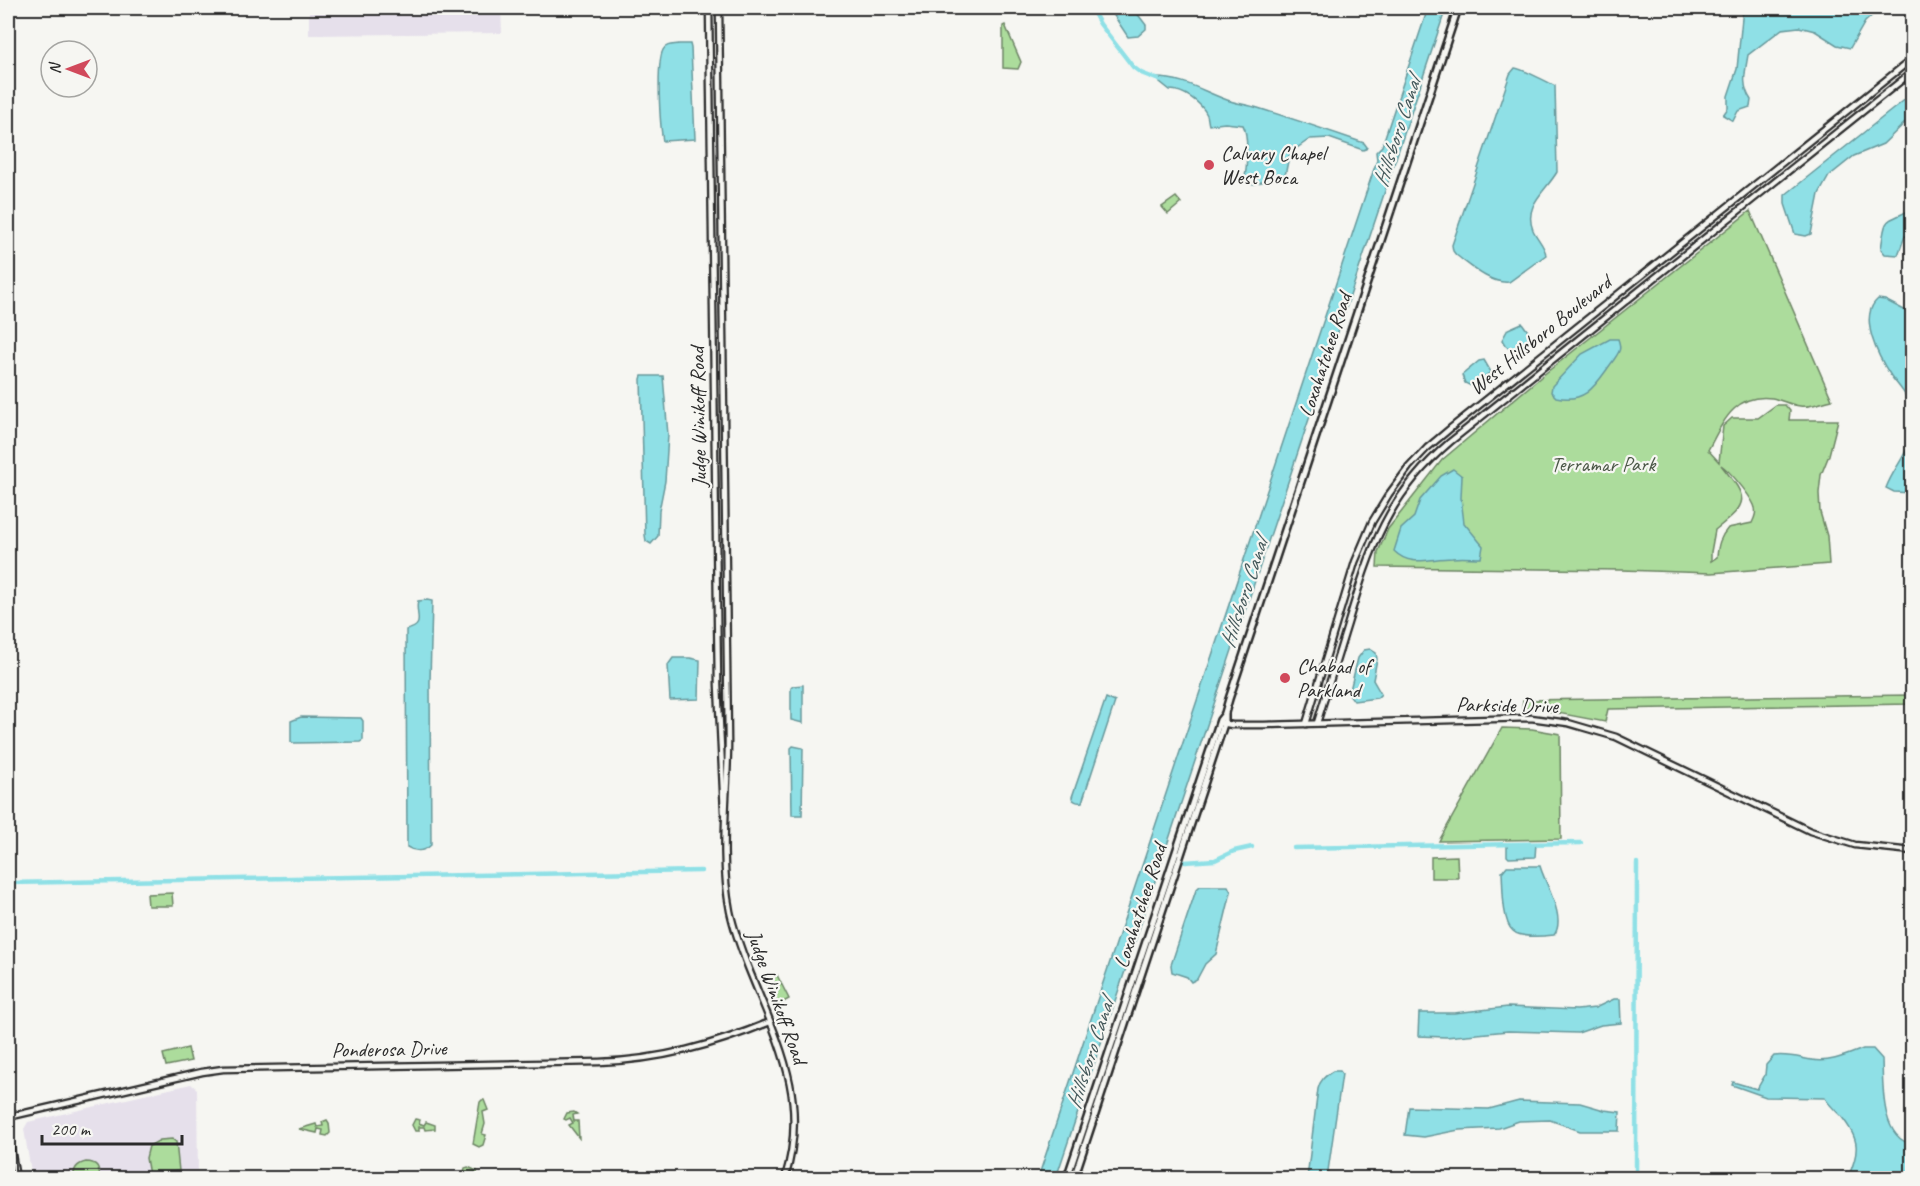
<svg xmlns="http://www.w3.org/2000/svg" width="1920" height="1186" font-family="Caveat,sans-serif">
<rect width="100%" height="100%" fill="#f6f6f2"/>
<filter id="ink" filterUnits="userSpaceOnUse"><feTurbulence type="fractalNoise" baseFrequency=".0167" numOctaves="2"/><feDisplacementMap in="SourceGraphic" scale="12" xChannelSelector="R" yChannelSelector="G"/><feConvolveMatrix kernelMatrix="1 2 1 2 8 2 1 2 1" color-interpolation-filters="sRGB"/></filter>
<g filter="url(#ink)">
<g fill="#e6e0eb">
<path d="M309 8H501L502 33 309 35Z"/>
<path d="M1907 704H1912V841H1909Z"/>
<path d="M191 1084 197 1089 198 1178H32L24 1129 28 1122Z"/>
</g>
<g fill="#acdc9c" stroke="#6c8464" stroke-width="1.5" fill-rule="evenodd">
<path d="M1005 25 1021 62 1018 69 1003 68V26Z"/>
<path d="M1176 197 1181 203 1168 214 1162 207Z"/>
<path d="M1750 211 1832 400C1822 402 1809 408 1800 406 1790 405 1782 400 1772 398 1734 393 1723 422 1708 450L1719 462 1723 426 1732 418H1758L1776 405H1785L1790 411 1789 420H1838L1829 455 1821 475 1819 493 1820 512 1827 536 1829 564 1711 573 1622 570 1377 567 1378 552 1388 529 1442 460 1542 376ZM1721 465C1730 471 1749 494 1754 505 1757 512 1755 517 1752 523L1728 528C1720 537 1718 545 1717 557L1711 561V552L1715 530C1750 502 1749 500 1721 465Z"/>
<path d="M1912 695V704L1608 709 1605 722 1547 711V703L1545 702 1534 709 1522 708 1523 700Z"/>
<path d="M1502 728 1532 729 1560 734 1561 839 1439 841Z"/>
<path d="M1457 856 1458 878H1431V857Z"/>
<path d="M172 893 173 906H148L147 894Z"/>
<path d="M777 975 789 999 778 1005 765 982Z"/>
<path d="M188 1048 191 1061 166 1066 163 1054Z"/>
<path d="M482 1100H484L488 1110 483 1112 485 1124 482 1134 486 1135 483 1145 479 1147 473 1144 480 1102Z"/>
<path d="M574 1112 577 1114 573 1115 574 1121H578L579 1138 569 1125 573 1123 570 1118 566 1120 564 1119 567 1113Z"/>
<path d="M415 1119 420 1120 419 1123 424 1125 426 1122 435 1125V1129L425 1130 424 1127H419V1131H415L412 1125Z"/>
<path d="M327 1120 329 1123 330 1133 327 1136 322 1135 323 1130 318 1129 317 1133 299 1129 316 1124 317 1127 323 1126 322 1122Z"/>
<path d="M172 1139 176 1142 179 1171 149 1175 146 1158 149 1146 160 1140Z"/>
<path d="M86 1162C98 1162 99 1168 100 1178H74C73 1170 77 1164 86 1162Z"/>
<path d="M468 1167 477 1171V1178H462L465 1168Z"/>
</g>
<g fill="#8fe0e6" stroke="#67989b" stroke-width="1.5">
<path d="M1109 8H1133L1146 25V29L1138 36 1128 37Z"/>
<path d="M1428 8H1446L1056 1178H1038L1377 160 1376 152 1382 146Z"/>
<path d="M1743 8H1754L1766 11 1782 8H1880L1865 22 1850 48 1837 45 1815 31 1799 27 1782 29 1748 55C1745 73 1741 85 1751 100L1750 107 1738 111 1733 121 1723 115 1728 108V96L1737 69Z"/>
<path d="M679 44H690L691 48 695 139 663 141C660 125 656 64 663 50 666 44 673 45 679 44Z"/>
<path d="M1515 68C1520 68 1550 83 1555 86L1557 172C1546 191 1523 205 1533 230 1537 239 1545 246 1546 255L1509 282C1490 284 1471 266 1456 255L1453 251 1452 245 1510 74Z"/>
<path d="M1155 78C1186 78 1203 92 1230 101 1239 104 1249 105 1258 108 1293 119 1329 131 1364 143L1367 147 1366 149 1363 150 1329 138 1310 139 1294 150 1289 156 1285 176 1254 184 1244 182C1247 170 1249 135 1243 125L1225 123 1209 125C1208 122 1208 118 1207 115 1201 102 1183 90 1170 90Z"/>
<path d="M1912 94V116L1883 144 1854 156 1829 176 1819 194 1811 234 1806 236 1795 234 1785 204V195Z"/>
<path d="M1912 209V237L1905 236 1898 255 1885 254 1881 249C1886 214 1884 224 1912 209Z"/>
<path d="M1878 299 1885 300 1912 314V493L1894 492 1886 488C1895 463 1917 447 1912 416 1911 410 1909 404 1907 398 1903 390 1896 383 1891 376 1879 358 1857 317 1878 299Z"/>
<path d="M1522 323 1532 337 1512 351 1505 345 1502 340 1508 329Z"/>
<path d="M1610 339H1618C1622 350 1619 352 1613 361 1597 382 1588 404 1556 397L1551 392 1552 386 1582 354Z"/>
<path d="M1484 360 1491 372 1471 386 1465 383 1462 375 1479 361Z"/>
<path d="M642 376H663L668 435 665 481 659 511 658 536 651 544 646 541 645 535 641 379Z"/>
<path d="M1453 469 1462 476 1461 498 1464 523 1483 546 1481 558C1471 558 1462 557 1452 558 1430 558 1411 568 1394 551L1401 529 1414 517 1420 500 1441 476Z"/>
<path d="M427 600 432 601 430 682 431 845C424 852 415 852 407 847L406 630C427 626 414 614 418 601Z"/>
<path d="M1370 649 1376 653 1377 659 1373 680 1381 694 1377 698 1354 701 1349 694 1358 658 1364 650Z"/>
<path d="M673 658H690L700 660 699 699 670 700 668 665Z"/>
<path d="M803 685V723L791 720V688L793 686Z"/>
<path d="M1106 698 1115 702 1082 802C1078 803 1072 801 1072 797Z"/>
<path d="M301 717 361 718 363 721V740L360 742 294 743 291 742V721Z"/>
<path d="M793 746 803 748 802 815H792L791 748Z"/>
<path d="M1536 843 1535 857 1509 858 1507 856V844Z"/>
<path d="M1507 866H1540C1545 884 1567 918 1554 935 1545 936 1520 938 1513 931 1502 922 1503 886 1502 872Z"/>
<path d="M1200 886H1228L1231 892 1216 954 1205 964 1197 979 1191 982 1187 977 1172 972 1171 965 1196 890Z"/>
<path d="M1614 999H1620L1621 1023 1601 1025 1578 1033 1508 1031 1446 1037 1418 1036 1419 1013H1454L1508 1007 1577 1010 1595 1008Z"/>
<path d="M1863 1049H1873L1882 1059C1883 1083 1880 1138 1912 1144V1178H1848C1859 1150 1861 1141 1841 1116 1835 1110 1829 1105 1825 1098L1766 1097 1732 1085 1733 1082 1757 1089 1765 1075 1766 1065 1774 1056C1787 1054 1800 1058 1812 1060 1830 1063 1847 1055 1863 1049Z"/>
<path d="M1333 1071H1340L1342 1074 1327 1178H1307L1318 1089C1320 1080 1325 1076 1333 1071Z"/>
<path d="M1519 1101 1580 1103 1604 1110 1620 1112 1619 1131H1580L1550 1120 1519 1121 1499 1128 1459 1130 1424 1137 1405 1135 1409 1107 1489 1109Z"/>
</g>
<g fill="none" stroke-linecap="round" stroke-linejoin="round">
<g stroke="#8fe0e6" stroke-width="4.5">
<path d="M1091 8 1100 24 1133 67 1141 73 1159 80"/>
<path d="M1294 848 1581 843"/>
<path d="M1185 862 1215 860 1234 851 1252 847"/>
<path d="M8 883 701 871"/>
<path d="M1636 1178 1637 863"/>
</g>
<g stroke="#2b2b2b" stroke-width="9">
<g id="tertiary">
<path d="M709 8 718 685 724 812"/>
<path d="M719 8 728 741C728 797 719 855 730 911 734 930 741 949 748 967 777 1040 810 1098 785 1178"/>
<path d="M1222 723 1232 725H1264L1531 718 1568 723 1616 737 1810 831 1855 845 1912 851"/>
<path d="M1317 723C1327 690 1338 656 1348 623 1371 547 1387 496 1450 442L1912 72"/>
<path d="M1306 724 1355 562 1372 522 1389 494 1409 467 1427 448 1452 427 1912 59"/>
<path d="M8 1117 202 1072 223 1069 599 1062C660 1060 714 1045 770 1022"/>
<path d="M8 1131 16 1178"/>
</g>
</g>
<g stroke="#2b2b2b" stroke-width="10">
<g id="secondary">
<path d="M1067 1178 1199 783 1220 720 1224 715"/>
<path d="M1074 1178 1225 721V713L1229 699 1458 8"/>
</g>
</g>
<use href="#tertiary" stroke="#f6f6f2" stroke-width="4.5"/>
<use href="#secondary" stroke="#f6f6f2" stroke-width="5"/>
</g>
</g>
<g fill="#d1495b" stroke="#f6f6f2" stroke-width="2">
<circle cx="1209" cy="165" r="6"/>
<circle cx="1285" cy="678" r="6"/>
</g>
<g text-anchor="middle" stroke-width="4.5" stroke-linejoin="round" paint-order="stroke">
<g font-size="21" fill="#2b2b2b" stroke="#f6f6f2" text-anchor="start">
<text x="1221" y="160">Calvary Chapel<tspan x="1221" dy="24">West Boca</tspan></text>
<text x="1297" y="673">Chabad of<tspan x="1297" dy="24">Parkland</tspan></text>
</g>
<g font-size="21" fill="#2b2b2b" stroke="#f6f6f2">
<text transform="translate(1540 335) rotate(-39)" y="7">West Hillsboro Boulevard</text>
<text transform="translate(1325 355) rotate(-72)" y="7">Loxahatchee Road</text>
<text transform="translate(698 417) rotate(-91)" y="7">Judge Winikoff Road</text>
<text transform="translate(1507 705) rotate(1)" y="7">Parkside Drive</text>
<text transform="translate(1140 906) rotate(-72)" y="7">Loxahatchee Road</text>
<text transform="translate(777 997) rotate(70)" y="7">Judge Winikoff Road</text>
<text transform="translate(389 1049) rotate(-1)" y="7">Ponderosa Drive</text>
</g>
<g font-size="21" fill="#4b5747" stroke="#f6f6f2">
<text x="1603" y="471">Terramar Park</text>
</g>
<g font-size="22" font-style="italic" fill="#44585a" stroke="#f6f6f2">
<text transform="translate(1396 132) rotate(-72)" y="8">Hillsboro Canal</text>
<text transform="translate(1243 593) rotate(-72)" y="8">Hillsboro Canal</text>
<text transform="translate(1089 1054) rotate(-72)" y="8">Hillsboro Canal</text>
</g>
</g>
<rect width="1920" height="1186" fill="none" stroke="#f6f6f2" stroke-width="30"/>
<rect x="15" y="15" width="1890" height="1156" fill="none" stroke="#2b2b2b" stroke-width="2" filter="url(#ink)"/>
<g transform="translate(69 69) rotate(270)"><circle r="28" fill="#f6f6f2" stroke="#a5a5a2" stroke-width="1.5"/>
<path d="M0-4.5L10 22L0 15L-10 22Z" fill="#d1495b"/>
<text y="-9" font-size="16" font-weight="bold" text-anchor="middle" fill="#2b2b2b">N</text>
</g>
<path d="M42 1135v9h140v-9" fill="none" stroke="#2b2b2b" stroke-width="3"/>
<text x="51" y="1135" font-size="18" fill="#2b2b2b" stroke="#f6f6f2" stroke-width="4.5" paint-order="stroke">200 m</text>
</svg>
